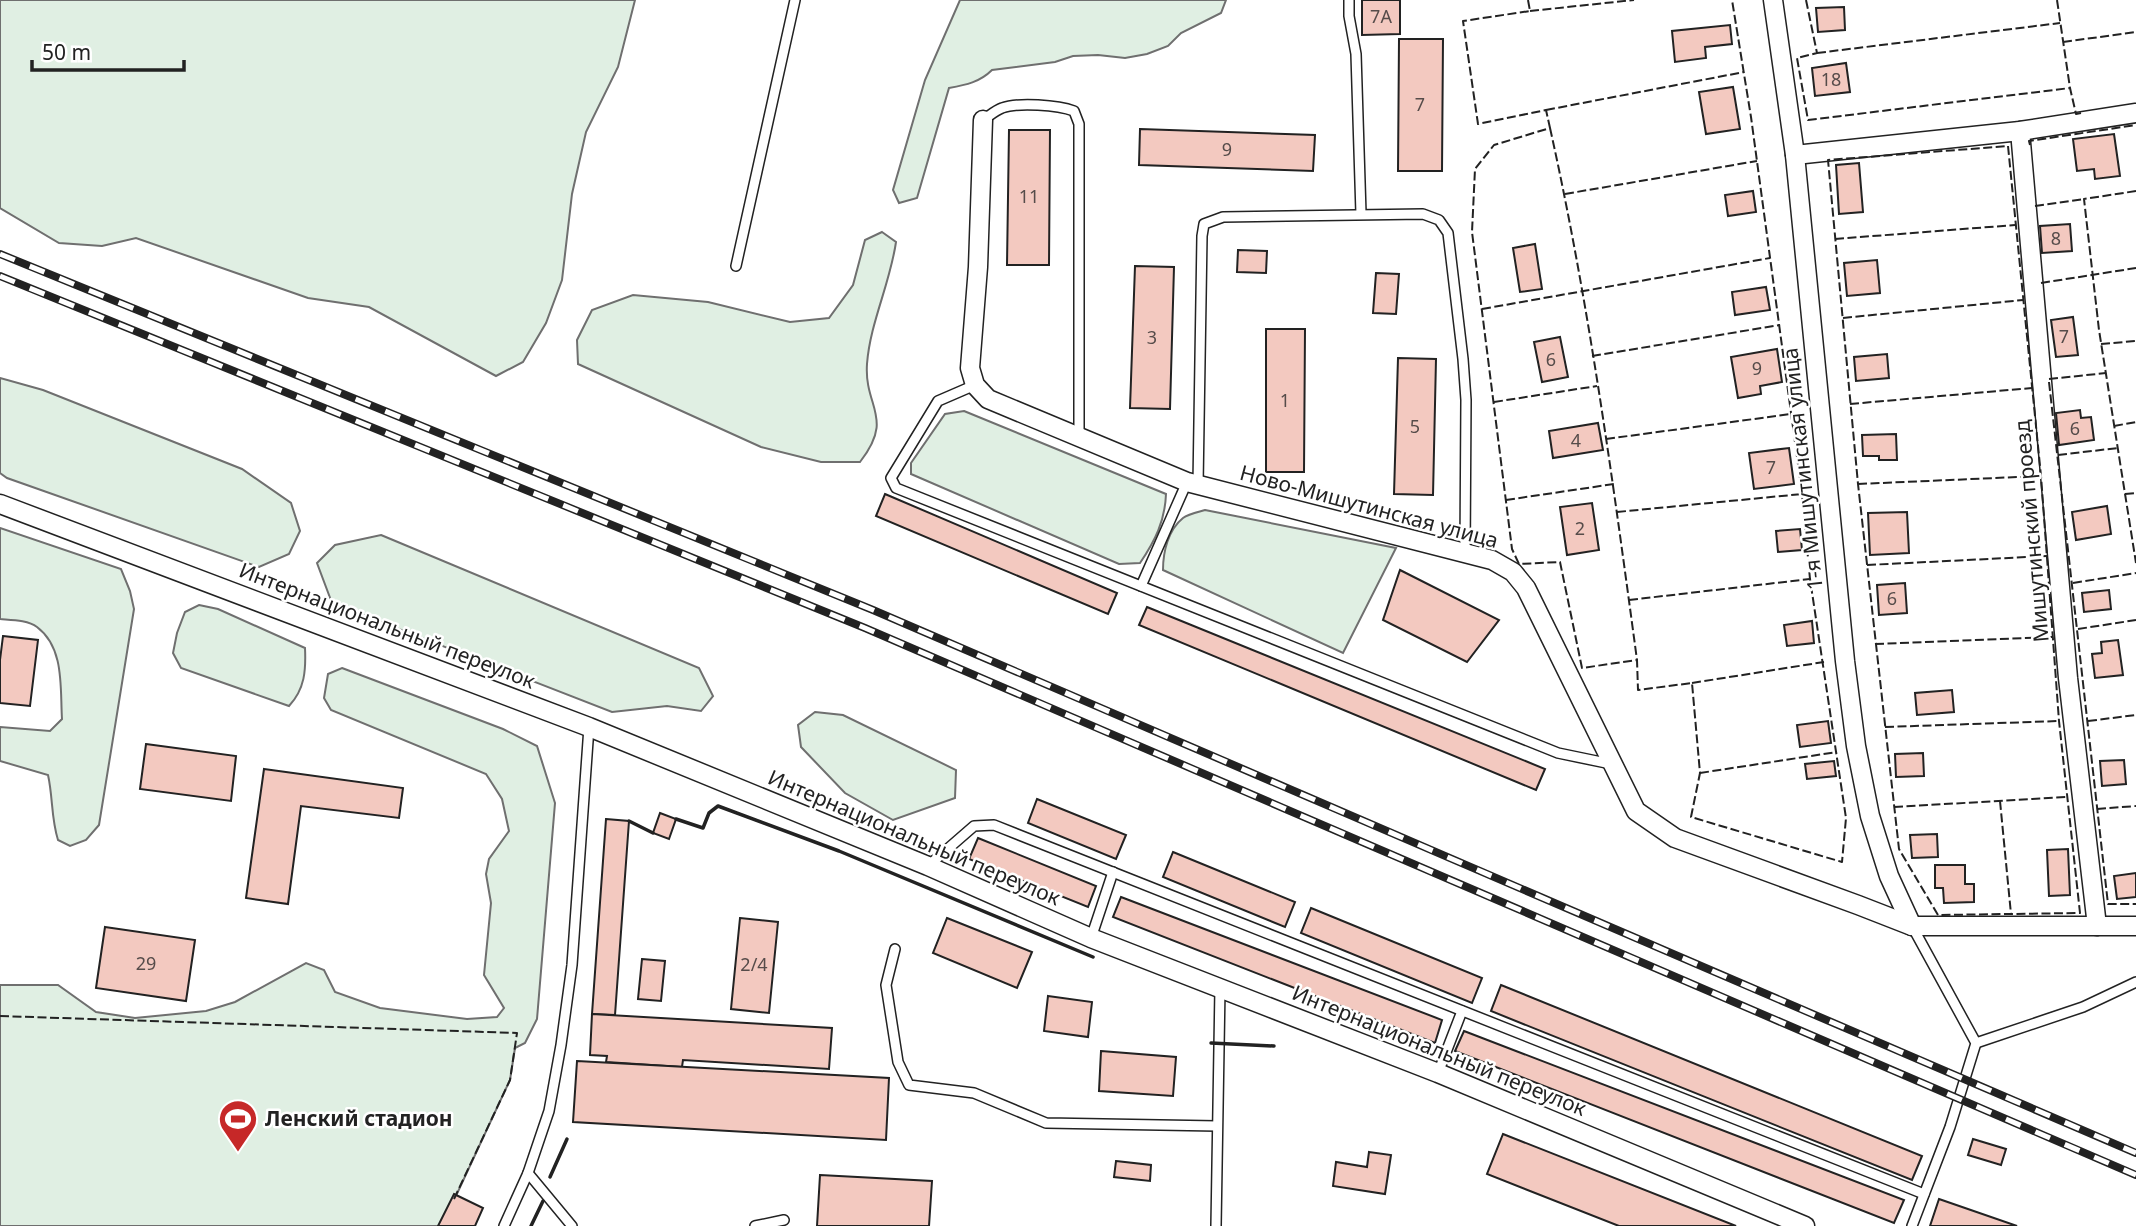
<svg xmlns="http://www.w3.org/2000/svg" width="2136" height="1226" font-family="'Noto Sans',sans-serif">
<rect width="100%" height="100%" fill="#fff"/>
<g fill="#e0efe3" stroke="#6f6f6f" stroke-width="2">
<path d="M0 0H635L618 67 586 132 572 194 562 280 546 323 523 362 496 376 369 307 308 298 136 238 102 246 59 243 0 208Z"/>
<path d="M960 0H1226L1221 13 1181 33 1168 46 1147 54 1125 58 1098 55 1073 56 1055 62 992 70C980 82 966 85 949 88L917 198 899 203 893 190 925 80Z"/>
<path d="M882 232 896 242C890 284 870 323 867 364 864 408 895 417 860 462H821L761 447 578 364 577 340 592 310 633 295 708 302 790 322 829 318 853 285 865 240Z"/>
<path d="M0 378 43 390 242 469 291 503 300 531 289 554 259 567 7 478 0 473Z"/>
<path d="M964 411 1166 494C1165 521 1155 541 1140 563L1119 564 911 474V463L945 414Z"/>
<path d="M1205 510 1396 548 1343 653 1163 570C1163 552 1168 530 1183 518 1188 514 1198 512 1205 510Z"/>
<path d="M0 528 121 569 130 591 134 609 99 825 86 840 70 846 58 840C51 818 53 797 48 775L0 761V727L50 731 62 719C60 689 65 648 37 627 28 620 12 620 0 619Z"/>
<path d="M381 535 699 668 713 696 701 711 667 706 612 712 332 603 317 563 335 545Z"/>
<path d="M199 605 218 609 305 648C306 670 305 689 289 706L181 668 173 653 177 633 185 612Z"/>
<path d="M342 668 503 729 537 746 555 803 537 1019 525 1043 515 1048 510 1080 442 1226H0V985H58L96 1012 135 1018 206 1011 235 1002 306 963 324 970 335 992 380 1008 467 1019 497 1017 504 1008 484 975 491 903 486 874 489 859 509 831 502 799 486 774 331 710 324 698 328 674Z"/>
<path d="M815 712 843 715 956 770 955 798 893 820 845 793 801 747 798 725Z"/>
</g>
<g fill="#f3c9c0" stroke="#222" stroke-width="2">
<path d="M1362 0H1400V34L1362 35Z"/>
<path d="M1844 7 1845 30 1818 32 1816 8Z"/>
<path d="M1730 25 1732 44 1705 47 1706 58 1675 62 1672 31Z"/>
<path d="M1399 39H1443L1442 171H1398Z"/>
<path d="M1846 63 1850 92 1815 96 1812 68Z"/>
<path d="M1733 87 1740 129 1706 134 1699 92Z"/>
<path d="M1140 129 1315 135 1313 171 1139 165Z"/>
<path d="M1009 130H1050L1049 265H1007Z"/>
<path d="M2114 134 2120 176 2095 179 2094 169 2077 171 2073 139Z"/>
<path d="M1859 163 1863 212 1839 214 1836 165Z"/>
<path d="M1753 191 1756 212 1728 216 1725 195Z"/>
<path d="M2070 224 2072 251 2042 253 2040 226Z"/>
<path d="M1535 244 1542 289 1520 292 1513 248Z"/>
<path d="M1238 250 1267 251 1266 273 1237 272Z"/>
<path d="M1877 260 1880 293 1847 296 1844 263Z"/>
<path d="M1135 266 1174 267 1170 409 1130 408Z"/>
<path d="M1376 273 1399 274 1396 314 1373 313Z"/>
<path d="M1766 287 1770 310 1735 315 1732 292Z"/>
<path d="M2073 317 2078 355 2056 357 2051 320Z"/>
<path d="M1266 329H1305L1304 472H1266Z"/>
<path d="M1560 337 1568 377 1542 382 1534 342Z"/>
<path d="M1777 349 1782 382 1760 386 1761 394 1738 398 1731 357Z"/>
<path d="M1887 354 1889 378 1856 381 1854 357Z"/>
<path d="M1398 358 1436 359 1433 495 1394 494Z"/>
<path d="M2080 410 2081 418 2091 417 2094 440 2059 445 2056 413Z"/>
<path d="M1598 423 1603 450 1553 458 1549 431Z"/>
<path d="M1896 434 1897 460H1879V456H1863L1862 435Z"/>
<path d="M1789 448 1794 484 1754 489 1749 453Z"/>
<path d="M885 494 1117 593 1108 614 876 516Z"/>
<path d="M1592 503 1599 550 1567 555 1560 507Z"/>
<path d="M2107 506 2111 534 2076 540 2072 512Z"/>
<path d="M1907 512 1909 553 1870 555 1868 513Z"/>
<path d="M1800 529 1802 550 1778 552 1776 531Z"/>
<path d="M1400 570 1499 620 1467 662 1383 620Z"/>
<path d="M1905 583 1907 613 1879 615 1877 585Z"/>
<path d="M2109 590 2111 609 2084 612 2082 593Z"/>
<path d="M1147 607 1545 769 1536 790 1139 625Z"/>
<path d="M1812 621 1814 643 1787 646 1784 625Z"/>
<path d="M3 636 38 640 30 706 0 703V660Z"/>
<path d="M2118 640 2123 675 2095 678 2092 654 2102 653 2101 642Z"/>
<path d="M1952 690 1954 712 1917 715 1915 693Z"/>
<path d="M1828 721 1831 743 1800 747 1797 725Z"/>
<path d="M146 744 236 756 231 801 140 789Z"/>
<path d="M1923 753 1924 776 1896 777 1895 754Z"/>
<path d="M2124 760 2126 784 2102 786 2100 761Z"/>
<path d="M1834 761 1836 776 1807 779 1805 764Z"/>
<path d="M264 769 403 788 399 818 301 806 288 904 246 898Z"/>
<path d="M1037 799 1126 835 1116 859 1028 823Z"/>
<path d="M660 813 676 819 669 839 653 833Z"/>
<path d="M606 819 629 821 615 1015 592 1014Z"/>
<path d="M1937 834 1938 857 1912 858 1910 835Z"/>
<path d="M978 838 1096 886 1088 907 969 859Z"/>
<path d="M2068 849 2070 895 2049 896 2047 850Z"/>
<path d="M1173 852 1295 902 1285 927 1163 877Z"/>
<path d="M1935 865H1965V884H1974V902L1944 903 1943 888H1935Z"/>
<path d="M2136 873V897L2117 899 2114 876Z"/>
<path d="M1121 897 1442 1020 1435 1043 1113 917Z"/>
<path d="M1311 908 1482 978 1472 1003 1301 933Z"/>
<path d="M740 918 778 922 769 1013 731 1009Z"/>
<path d="M947 918 1032 952 1017 988 933 953Z"/>
<path d="M105 927 195 940 186 1001 96 988Z"/>
<path d="M642 959 665 961 661 1001 638 999Z"/>
<path d="M1501 985 1922 1156 1912 1180 1491 1011Z"/>
<path d="M1048 996 1092 1002 1088 1037 1044 1031Z"/>
<path d="M592 1014 832 1028 829 1069 683 1060 682 1067 606 1062 607 1056 590 1055Z"/>
<path d="M1464 1031 1904 1200 1894 1223 1455 1051Z"/>
<path d="M1101 1051 1176 1057 1173 1096 1099 1091Z"/>
<path d="M577 1061 889 1078 886 1140 573 1122Z"/>
<path d="M1503 1134 1736 1226H1619L1487 1174Z"/>
<path d="M1973 1139 2006 1149 2001 1165 1968 1155Z"/>
<path d="M1369 1152 1391 1155 1385 1194 1333 1186 1336 1162 1367 1167Z"/>
<path d="M1116 1161 1151 1165 1150 1181 1114 1177Z"/>
<path d="M820 1175 932 1181 929 1226H817Z"/>
<path d="M454 1194 483 1208 475 1226H438Z"/>
<path d="M1939 1199 2017 1226H1930Z"/>
</g>
<g fill="none" stroke-linecap="round" stroke-linejoin="round">
<g stroke="#222" stroke-width="12">
<g id="service">
<path d="M1349 0V16L1356 54 1361 214"/>
<path d="M983 120C989 116 996 110 1002 108 1018 102 1058 105 1074 111L1079 124V437"/>
<path d="M736 266 795 0"/>
<path d="M975 385 938 401 891 478 896 488 1558 753 1611 764"/>
<path d="M1198 485 1202 236 1204 224 1223 217 1423 214 1439 220 1448 233 1463 359 1466 400 1465 553"/>
<path d="M1141 586 1187 482"/>
<path d="M928 866 974 826 994 825 1924 1194"/>
<path d="M1912 926 1976 1043 1950 1127 1912 1226"/>
<path d="M1091 938 1113 872"/>
<path d="M895 949 886 985 898 1062 909 1085 974 1093 1046 1123 1217 1126"/>
<path d="M1976 1043 2083 1007 2136 982"/>
<path d="M1438 1073 1462 1011"/>
<path d="M528 1173 572 1226"/>
<path d="M504 1226 528 1173 549 1111 561 1045 572 965 589 727"/>
<path d="M755 1226 784 1220"/>
<path d="M1216 1226 1220 988"/>
</g>
</g>
<g stroke="#222" stroke-width="21">
<g id="minor">
<path d="M1773 0 1795 155 1845 661 1856 746 1870 816 1889 876 1912 926"/>
<path d="M983 120 978 267 970 368 975 385 988 399 1187 482 1492 560 1513 572 1526 588 1636 811 1675 838 1858 905 1912 926H2136"/>
<path d="M2020 131 2068 678 2097 926"/>
<path d="M1795 155 2020 131 2136 113"/>
<path d="M0 504 589 727 928 866 1091 938 1438 1073 1805 1226"/>
</g>
</g>
<use href="#service" stroke="#fff" stroke-width="9"/>
<use href="#minor" stroke="#fff" stroke-width="18"/>
<g stroke="#222" stroke-width="8">
<g id="rail">
<path d="M0 254 873 610 2136 1153"/>
<path d="M0 276 865 628 2136 1175"/>
</g>
</g>
<use href="#rail" stroke="#fff" stroke-width="5" stroke-dasharray="16" stroke-linecap="butt"/>
<g stroke="#222" stroke-width="2" stroke-dasharray="9 3.5" stroke-linecap="butt">
<path d="M1528 0 1530 11 1463 21 1478 124 1546 110 1550 128 1494 145 1475 169 1472 232 1512 549 1519 564 1560 562 1582 668 1637 660 1638 690 1692 683 1700 773 1691 817 1842 862 1846 818 1810 579 1802 494 1751 117 1732 0"/>
<path d="M1806 0 1817 53 1797 58 1808 120 2070 88 2076 114 2081 113"/>
<path d="M2057 0 2070 88"/>
<path d="M1530 11 1634 0"/>
<path d="M2063 42 2136 32"/>
<path d="M1817 53 2060 23"/>
<path d="M1546 110 1744 72"/>
<path d="M1550 128C1589 303 1613 482 1637 660"/>
<path d="M2030 145 2029 141 2136 125"/>
<path d="M2008 146 2041 476 2059 721 2080 913 1938 915 1899 849 1858 484 1828 160Z"/>
<path d="M2136 191 2084 199 2099 330 2136 563"/>
<path d="M1565 194 1757 161"/>
<path d="M2035 206 2084 199"/>
<path d="M1835 239 2015 225"/>
<path d="M2041 283 2136 268"/>
<path d="M1482 309 1770 258"/>
<path d="M1843 318 2023 300"/>
<path d="M2101 344 2136 341"/>
<path d="M1592 356 1780 325"/>
<path d="M2049 379 2106 373"/>
<path d="M2049 382 2108 904H2136"/>
<path d="M1494 402 1597 386"/>
<path d="M1850 404 2032 388"/>
<path d="M2114 426 2136 422"/>
<path d="M1606 439 1791 414"/>
<path d="M2058 455 2118 448"/>
<path d="M1858 484 2041 476"/>
<path d="M2125 494 2136 493"/>
<path d="M1506 500 1614 484"/>
<path d="M1617 512 1802 494"/>
<path d="M1867 565 2047 556"/>
<path d="M2073 583 2136 573"/>
<path d="M1629 600 1810 579"/>
<path d="M2078 629 2136 620"/>
<path d="M1875 644 2053 637"/>
<path d="M1692 683 1824 662"/>
<path d="M2088 721 2136 715"/>
<path d="M1885 727 2059 721"/>
<path d="M1700 773 1837 752"/>
<path d="M2000 801 2011 914"/>
<path d="M1894 807 2067 797"/>
<path d="M2097 809 2136 806"/>
<path d="M0 1016 517 1033 510 1080 454 1199"/>
</g>
<g stroke="#222" stroke-width="3.5">
<path d="M676 819 703 828 709 813 718 806 839 851 1093 957"/>
<path d="M629 821 653 833"/>
<path d="M1211 1043 1274 1046"/>
<path d="M550 1177 567 1139"/>
<path d="M531 1226 543 1201"/>
</g>
</g>
<defs>
<g id="stadium-pin" transform="scale(2.0125)"><path d="M0 17L-7.5 6A9.5 9.5 0 1 1 7.5 6Z" fill="#c62828" stroke="#fff"/><path d="M0-5a6.5 5 0 1 0 0 10a6.5 5 0 1 0 0-10ZM-3.5-1.8h7v3.6h-7Z" fill="#fff"/></g>
</defs>
<g fill-rule="evenodd">
<use href="#stadium-pin" x="238" y="1119"/>
</g>
<g text-anchor="middle" stroke-width="5" stroke-linejoin="round" paint-order="stroke">
<g font-size="18" fill="#564c4a">
<text x="1381" y="23">7А</text>
<text x="1831" y="86">18</text>
<text x="1420" y="111">7</text>
<text x="1227" y="156">9</text>
<text x="1029" y="203">11</text>
<text x="2056" y="245">8</text>
<text x="2064" y="343">7</text>
<text x="1152" y="344">3</text>
<text x="1551" y="366">6</text>
<text x="1757" y="375">9</text>
<text x="1285" y="407">1</text>
<text x="1415" y="433">5</text>
<text x="2075" y="435">6</text>
<text x="1576" y="447">4</text>
<text x="1771" y="474">7</text>
<text x="1580" y="535">2</text>
<text x="1892" y="605">6</text>
<text x="146" y="970">29</text>
<text x="754" y="971">2/4</text>
</g>
<g font-size="21" fill="#222" stroke="#fff">
<text transform="translate(1803 469) rotate(-96)" y="7">1-я Мишутинская улица</text>
<text transform="translate(1369 507) rotate(15)" y="7">Ново-Мишутинская улица</text>
<text transform="translate(2032 531) rotate(-95)" y="7">Мишутинский проезд</text>
<text transform="translate(387 626) rotate(21)" y="7">Интернациональный переулок</text>
<text transform="translate(914 838) rotate(23)" y="7">Интернациональный переулок</text>
<text transform="translate(1439 1051) rotate(22)" y="7">Интернациональный переулок</text>
</g>
<g font-size="21" font-weight="bold" fill="#222" stroke="#fff" text-anchor="start">
<text x="265" y="1126">Ленский стадион</text>
</g>
</g>
<path d="M32 60v10h152v-10" fill="none" stroke="#222222" stroke-width="3.5"/>
<text x="42" y="60" font-size="21" fill="#222222" stroke="#ffffff" stroke-width="5" paint-order="stroke">50 m</text>
</svg>
